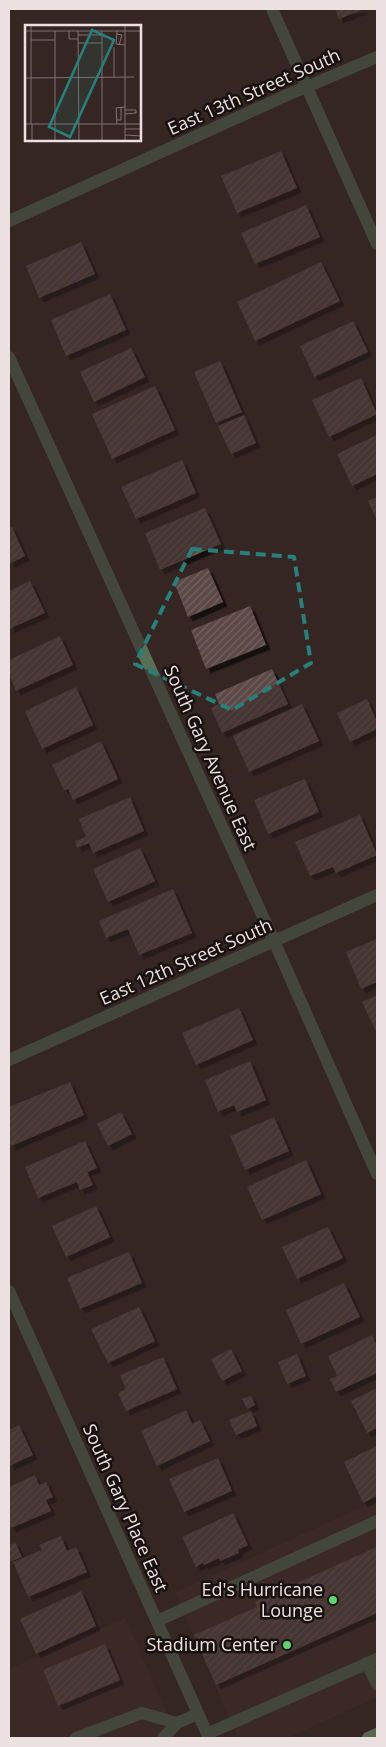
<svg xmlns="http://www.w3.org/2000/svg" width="386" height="1747" font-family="'Open Sans',sans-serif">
<defs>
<pattern id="building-hatch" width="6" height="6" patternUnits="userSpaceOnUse" patternTransform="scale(1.25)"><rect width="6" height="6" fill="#5b4947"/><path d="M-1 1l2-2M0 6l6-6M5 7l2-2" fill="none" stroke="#736361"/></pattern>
<filter id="shadow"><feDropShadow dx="4.5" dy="4.5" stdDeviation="0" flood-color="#0009"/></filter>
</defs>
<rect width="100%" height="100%" fill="#352624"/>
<g fill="#442e2b">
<path d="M377 1500V1697L287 1738H238L175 1593Z"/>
<path d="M125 1618 178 1738H9V1669Z"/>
</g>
<g fill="url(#building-hatch)" filter="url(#shadow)">
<path d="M335 9H364L339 19Z"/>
<path d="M281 151 297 188 237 213 221 176Z"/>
<path d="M306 205 320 237 255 264 241 233Z"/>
<path d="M81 242 95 274 39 298 26 266Z"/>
<path d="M321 262 340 301 255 341 237 302Z"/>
<path d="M110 294 126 330 66 356 51 320Z"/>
<path d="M353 321 368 352 314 377 300 346Z"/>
<path d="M131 348 145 377 94 402 80 372Z"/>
<path d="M220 361 242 412 216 423 194 372Z"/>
<path d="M361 378 377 414 329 437 312 400Z"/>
<path d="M155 386 175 430 112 459 92 414Z"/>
<path d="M244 415 256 443 231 454 218 426Z"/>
<path d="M377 435V474L352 486 337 454Z"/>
<path d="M182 460 196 493 136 519 121 487Z"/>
<path d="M377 497V520L368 501Z"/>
<path d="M205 508 221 544 160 570 145 533Z"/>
<path d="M12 527 25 556 9 564V528Z"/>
<path d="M208 568 223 602 188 617 174 582Z"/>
<path d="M30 581 45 613 9 629V591Z"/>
<path d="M250 606 266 645 206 669 191 630Z"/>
<path d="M60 636 73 665 16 691 9 674V660Z"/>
<path d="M272 669 288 704 222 733 211 708 219 704 215 694Z"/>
<path d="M76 687 93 725 42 749 25 711Z"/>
<path d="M367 699 377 722V729L350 742 337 713Z"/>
<path d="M302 704 319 741 249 772 233 736Z"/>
<path d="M101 741 118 779 73 800 68 789 64 790 52 765Z"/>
<path d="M305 779 319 812 268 834 254 800Z"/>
<path d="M130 797 144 831 93 853 89 843 77 848 75 841 86 837 79 819Z"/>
<path d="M360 815 377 855 336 873 333 867 310 876 295 842Z"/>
<path d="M140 848 155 881 108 902 93 869Z"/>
<path d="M173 889 192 933 139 955 128 929 106 938 99 921Z"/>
<path d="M377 939V982L361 989 346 952Z"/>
<path d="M377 995V1033L362 1002Z"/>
<path d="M239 1008 253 1040 196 1065 182 1033Z"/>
<path d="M250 1061 266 1100 237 1112 234 1105 218 1112 205 1080Z"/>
<path d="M70 1082 84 1115 11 1146 9 1140V1107Z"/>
<path d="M121 1112 132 1134 108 1146 97 1124Z"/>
<path d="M274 1117 289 1151 245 1170 230 1136Z"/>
<path d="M85 1141 97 1168 87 1172 93 1185 80 1190 77 1182 38 1198 25 1167Z"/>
<path d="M306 1160 321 1194 262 1220 247 1187Z"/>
<path d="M96 1206 110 1237 66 1257 52 1226Z"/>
<path d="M328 1227 343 1258 297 1279 282 1247Z"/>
<path d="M129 1252 142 1283 80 1309 67 1278Z"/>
<path d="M344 1283 360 1317 301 1344 286 1310Z"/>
<path d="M139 1307 155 1341 108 1363 91 1329Z"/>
<path d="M372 1335 377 1346V1373L336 1392 330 1379 337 1376 328 1356Z"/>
<path d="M231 1349 242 1371 222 1381 211 1359Z"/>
<path d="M297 1354 306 1376 287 1384 278 1362Z"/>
<path d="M163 1357 177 1389 126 1411 118 1393 126 1389 120 1375Z"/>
<path d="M377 1388V1428L367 1433 351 1401Z"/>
<path d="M251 1396 255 1405 247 1409 242 1399Z"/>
<path d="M186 1410 192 1424 200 1420 210 1441 157 1466 141 1431Z"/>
<path d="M251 1411 257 1426 236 1435 229 1420Z"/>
<path d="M19 1425 33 1455 9 1466V1430Z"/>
<path d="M377 1446V1496L363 1503 344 1462Z"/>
<path d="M218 1458 232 1491 184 1512 169 1479Z"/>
<path d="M35 1475 39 1485 46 1482 53 1497 46 1500 51 1511 11 1528 9 1524V1487Z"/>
<path d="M233 1513 248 1545 238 1550 239 1553 220 1561 219 1558 204 1565 203 1563 196 1567 182 1537Z"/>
<path d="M61 1536 67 1551 76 1547 87 1572 28 1597 13 1562 42 1550 39 1545Z"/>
<path d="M15 1542 22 1557 9 1562V1545Z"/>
<path d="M377 1547V1613L216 1685 194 1635 257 1607 255 1602Z"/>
<path d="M81 1591 96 1626 36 1654 20 1619Z"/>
<path d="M105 1644 120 1680 58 1706 43 1670Z"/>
</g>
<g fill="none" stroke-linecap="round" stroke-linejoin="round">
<g stroke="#567058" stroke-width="12">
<path d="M272 9 377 244"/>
<path d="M9 221 285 96 377 57"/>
<path d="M9 357 274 941 377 1174"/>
<path d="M9 1060 377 895"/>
<path d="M9 1291 209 1738"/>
<path d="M157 1621 377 1521"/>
<path d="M367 1663 377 1684"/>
<path d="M207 1734 377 1659"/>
<path d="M76 1738 142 1713 177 1723"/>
<path d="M163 1738 177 1723 198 1714"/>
</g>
<path stroke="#7fb583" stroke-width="12" d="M368 1738 377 1734"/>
</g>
<path d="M0 0H386V1747H0ZM192 549 294 557 311 663 232 710 135 664Z" fill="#352624" fill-opacity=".55" fill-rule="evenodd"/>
<path fill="none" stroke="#258179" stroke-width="4" stroke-dasharray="10 6" stroke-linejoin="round" d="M192 549 294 557 311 663 232 710 135 664Z"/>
<g fill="#5cd56d" stroke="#181110" stroke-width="2">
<circle cx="333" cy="1600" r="5"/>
<circle cx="287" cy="1645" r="5"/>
</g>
<g text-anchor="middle" stroke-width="5" stroke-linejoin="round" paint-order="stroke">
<g font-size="18" fill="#ece1e0" stroke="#181110">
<text transform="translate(254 92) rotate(-24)" y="6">East 13th Street South</text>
<text transform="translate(210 758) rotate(66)" y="6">South Gary Avenue East</text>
<text transform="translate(186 962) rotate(-24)" y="6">East 12th Street South</text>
<text transform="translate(125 1508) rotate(66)" y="6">South Gary Place East</text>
</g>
<g font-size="18" fill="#ece1e0" stroke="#181110" text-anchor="end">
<text x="323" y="1596">Ed's Hurricane<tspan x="323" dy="21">Lounge</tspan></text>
<text x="277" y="1651">Stadium Center</text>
</g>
</g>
<g transform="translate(25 25)">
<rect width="116" height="116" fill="#352624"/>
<path fill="none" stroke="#7e716f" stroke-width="1" d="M100 0V116M0 6H117M30 6V116M44 6V14H53M53 6 54 116M77 6V116M92 6 91 19 100 20M92 9 97 10 94 20M53 10H77M6 15H30M53 18H77M89 22V53M0 53 109 52M100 85H111V88L100 89M92 95H96V82M0 99H117M6 99V0M7 99V116M92 99 91 83 100 82M100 104H117M100 110 117 111"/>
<path fill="#258179" fill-opacity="0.15" stroke="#258179" stroke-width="2.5" d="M67 5 89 15 45 112 24 102Z"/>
<rect width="116" height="116" fill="none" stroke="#ece1e0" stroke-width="2.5"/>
</g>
<rect width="386" height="1747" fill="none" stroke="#ece1e0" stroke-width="20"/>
</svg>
